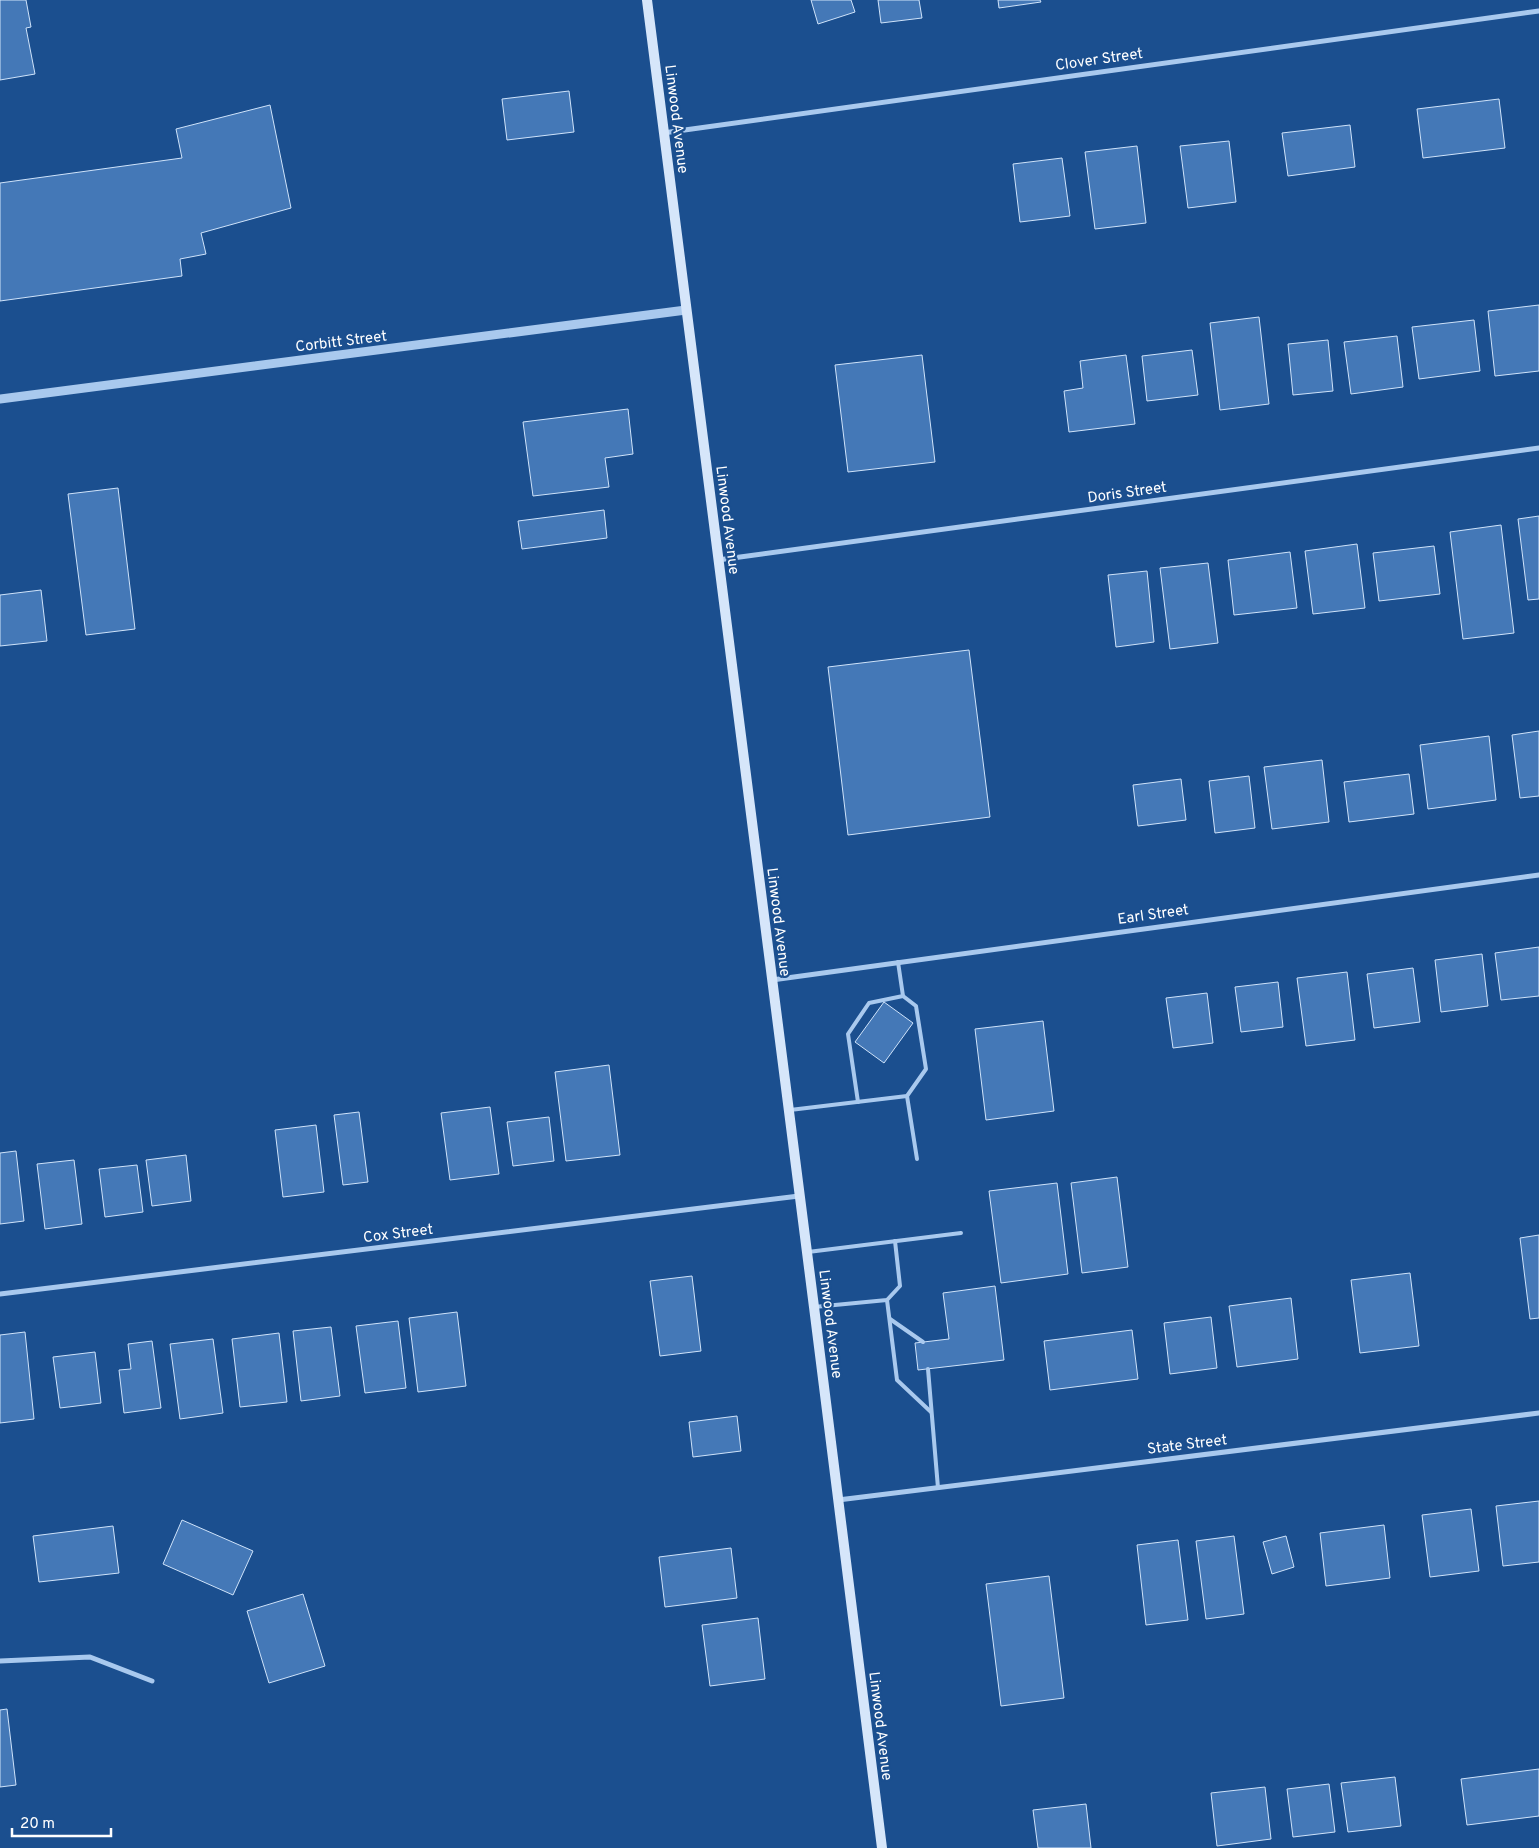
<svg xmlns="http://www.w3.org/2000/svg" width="1539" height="1848" font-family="Overpass,sans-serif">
<rect width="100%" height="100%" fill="#1b4f8f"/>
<g fill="#4478b7" stroke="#cfe3fa">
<path d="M0 0H26L31 27 26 28 35 74 0 80Z"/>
<path d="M811 0H851L855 12 818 24Z"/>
<path d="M878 0H919L922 18 881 23Z"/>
<path d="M998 0H1040L1041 2 999 8Z"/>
<path d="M569 91 574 132 507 140 502 99Z"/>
<path d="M1499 99 1505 148 1423 158 1417 109Z"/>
<path d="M270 105 291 208 201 233 206 254 180 259 182 276 0 301V183L182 158 176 129Z"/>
<path d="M1350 125 1355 167 1288 176 1282 133Z"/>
<path d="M1229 141 1236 202 1188 208 1180 146Z"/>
<path d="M1137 146 1146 223 1095 229 1085 152Z"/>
<path d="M1062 158 1070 216 1020 222 1013 164Z"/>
<path d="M1539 305V371L1495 376 1488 311Z"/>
<path d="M1259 317 1269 404 1220 410 1210 323Z"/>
<path d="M1474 320 1480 371 1419 379 1412 327Z"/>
<path d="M1397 336 1403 387 1351 394 1344 342Z"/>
<path d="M1328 340 1333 391 1293 395 1288 344Z"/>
<path d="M1192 350 1198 395 1147 401 1142 356Z"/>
<path d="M922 355 935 462 848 472 835 365Z"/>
<path d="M1126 355 1135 424 1069 432 1064 391 1083 388 1080 361Z"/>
<path d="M628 409 633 454 605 458 609 487 533 496 523 422Z"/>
<path d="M118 488 135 629 86 635 68 494Z"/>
<path d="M604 510 607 538 522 549 518 521Z"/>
<path d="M1539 516V599L1528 600 1518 519Z"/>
<path d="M1501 525 1514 633 1463 639 1450 532Z"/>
<path d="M1357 544 1365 608 1313 614 1305 551Z"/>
<path d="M1434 546 1440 594 1379 601 1373 553Z"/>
<path d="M1290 552 1297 608 1234 615 1228 560Z"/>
<path d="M1208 563 1218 643 1170 649 1160 568Z"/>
<path d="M1147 571 1154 642 1116 647 1108 575Z"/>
<path d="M41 590 47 641 0 646V595Z"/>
<path d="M969 650 990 817 848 835 828 667Z"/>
<path d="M1539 731V796L1520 798 1512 735Z"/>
<path d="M1489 736 1496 800 1428 809 1420 745Z"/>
<path d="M1322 760 1329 822 1272 829 1264 767Z"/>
<path d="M1409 774 1414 814 1349 822 1344 782Z"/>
<path d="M1249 776 1255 828 1215 833 1209 781Z"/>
<path d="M1181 779 1186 820 1138 826 1133 785Z"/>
<path d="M1539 947V996L1501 1000 1495 953Z"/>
<path d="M1482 954 1488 1006 1441 1012 1435 960Z"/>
<path d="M1413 968 1420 1022 1374 1028 1367 974Z"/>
<path d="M1347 972 1355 1040 1306 1046 1297 978Z"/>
<path d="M1278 982 1283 1027 1241 1032 1235 987Z"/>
<path d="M1207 993 1213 1043 1173 1048 1166 998Z"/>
<path d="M884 1002 913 1023 884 1063 855 1042Z"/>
<path d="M1043 1021 1054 1111 986 1120 975 1029Z"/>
<path d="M609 1065 620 1155 566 1161 555 1072Z"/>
<path d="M490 1107 499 1174 450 1180 441 1113Z"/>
<path d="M359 1112 368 1182 343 1185 334 1115Z"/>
<path d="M549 1117 554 1161 513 1166 507 1122Z"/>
<path d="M316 1125 324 1192 283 1197 275 1130Z"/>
<path d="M16 1151 24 1221 0 1224V1153Z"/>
<path d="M186 1155 191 1201 152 1206 146 1160Z"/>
<path d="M74 1160 82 1224 45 1229 37 1164Z"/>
<path d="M137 1165 143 1212 105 1217 99 1169Z"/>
<path d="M1117 1177 1128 1267 1082 1273 1071 1183Z"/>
<path d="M1057 1183 1068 1274 1001 1283 989 1191Z"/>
<path d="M1539 1235V1318L1530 1319 1520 1238Z"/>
<path d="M1410 1273 1419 1346 1360 1353 1351 1280Z"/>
<path d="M692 1276 701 1351 660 1356 650 1281Z"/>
<path d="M995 1286 1004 1360 918 1370 915 1343 949 1339 943 1293Z"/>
<path d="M1291 1298 1298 1359 1237 1367 1229 1306Z"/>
<path d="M457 1312 466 1386 418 1392 409 1318Z"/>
<path d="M1211 1317 1217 1368 1170 1374 1164 1323Z"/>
<path d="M398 1321 406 1388 365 1393 356 1326Z"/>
<path d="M331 1327 340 1396 301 1401 293 1331Z"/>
<path d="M1132 1330 1138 1379 1050 1390 1044 1341Z"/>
<path d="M25 1332 34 1419 0 1423V1335Z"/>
<path d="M279 1333 287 1402 240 1407 232 1339Z"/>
<path d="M213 1339 223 1413 180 1419 170 1344Z"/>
<path d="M152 1341 161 1408 124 1413 119 1370 131 1369 128 1344Z"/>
<path d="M95 1352 101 1403 60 1408 53 1357Z"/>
<path d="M737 1416 741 1451 693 1457 689 1422Z"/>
<path d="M1539 1501V1562L1503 1566 1496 1506Z"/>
<path d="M1471 1509 1479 1571 1430 1577 1422 1515Z"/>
<path d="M182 1520 253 1551 233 1595 163 1564Z"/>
<path d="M1384 1525 1390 1578 1326 1586 1320 1533Z"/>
<path d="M113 1526 119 1573 39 1582 33 1536Z"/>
<path d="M1234 1536 1244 1614 1206 1619 1196 1541Z"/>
<path d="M1286 1536 1294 1567 1272 1574 1263 1542Z"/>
<path d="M1178 1540 1188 1620 1146 1625 1137 1545Z"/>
<path d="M731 1548 737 1598 665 1607 659 1557Z"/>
<path d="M1049 1576 1064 1698 1001 1706 986 1584Z"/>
<path d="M303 1594 325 1666 269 1683 247 1611Z"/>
<path d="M758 1618 765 1679 710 1686 702 1625Z"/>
<path d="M7 1709 16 1785 0 1787V1710Z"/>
<path d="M1539 1769V1816L1467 1825 1461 1779Z"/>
<path d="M1395 1777 1401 1826 1348 1832 1341 1783Z"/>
<path d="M1329 1784 1335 1832 1293 1837 1287 1789Z"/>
<path d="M1265 1787 1271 1839 1217 1846 1211 1793Z"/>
<path d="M1086 1804 1091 1848H1038L1033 1810Z"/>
</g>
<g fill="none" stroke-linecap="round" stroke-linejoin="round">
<g stroke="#a9c9ee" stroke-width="4">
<path d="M907 1096 917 1159"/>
<path d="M858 1102 848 1034 869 1003 903 996"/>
<path d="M790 1110 907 1096 926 1069 916 1006 903 996 898 962"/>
<path d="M808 1252 961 1233"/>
<path d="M887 1300 897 1380 931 1412"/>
<path d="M814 1307 887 1300 900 1286 895 1241"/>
<path d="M890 1319 923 1342"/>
<path d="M928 1369 938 1488"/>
</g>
<g stroke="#a9c9ee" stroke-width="5">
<path d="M663 133 1539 11"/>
<path d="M718 560 1539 448"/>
<path d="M772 980 1539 875"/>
<path d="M0 1294 799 1196"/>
<path d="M838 1500 1539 1413"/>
<path d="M0 1661 90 1657 152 1681"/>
</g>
<path stroke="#a9c9ee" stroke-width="9" d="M0 399 686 310"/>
<path stroke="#d6e6fa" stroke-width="10" d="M647 0 814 1307 882 1848"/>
</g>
<g text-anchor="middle" stroke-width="4.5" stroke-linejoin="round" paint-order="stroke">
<g font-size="15" fill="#fff" stroke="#1b4f8f">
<text transform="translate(1099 59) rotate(-8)" y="5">Clover Street</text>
<text transform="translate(677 119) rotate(83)" y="5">Linwood Avenue</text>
<text transform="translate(341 341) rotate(-7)" y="5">Corbitt Street</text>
<text transform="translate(1127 492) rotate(-8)" y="5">Doris Street</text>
<text transform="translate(728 520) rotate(83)" y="5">Linwood Avenue</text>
<text transform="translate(1153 914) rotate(-8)" y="5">Earl Street</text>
<text transform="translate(779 922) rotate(83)" y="5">Linwood Avenue</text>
<text transform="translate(398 1233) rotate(-7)" y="5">Cox Street</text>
<text transform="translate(831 1324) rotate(83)" y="5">Linwood Avenue</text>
<text transform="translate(1187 1444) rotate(-7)" y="5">State Street</text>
<text transform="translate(881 1726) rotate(83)" y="5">Linwood Avenue</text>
</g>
</g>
<path d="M12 1828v8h99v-8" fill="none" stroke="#ffffff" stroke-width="2.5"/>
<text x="20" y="1828" font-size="15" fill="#ffffff" stroke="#1b4f8f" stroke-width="4" paint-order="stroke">20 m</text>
</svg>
